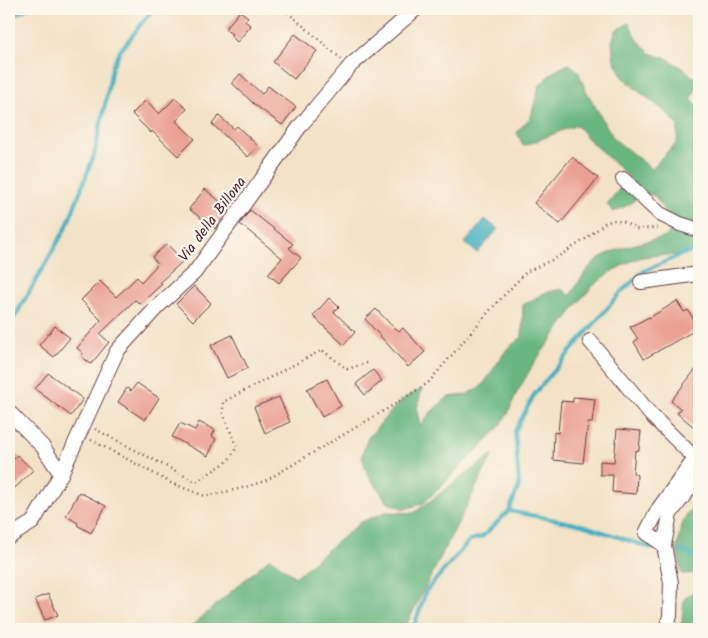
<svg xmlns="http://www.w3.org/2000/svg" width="708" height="638" font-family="Kalam,sans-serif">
<rect width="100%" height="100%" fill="#fbf7ec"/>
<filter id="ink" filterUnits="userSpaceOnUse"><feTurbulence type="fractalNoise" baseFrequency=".02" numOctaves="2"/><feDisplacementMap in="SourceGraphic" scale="10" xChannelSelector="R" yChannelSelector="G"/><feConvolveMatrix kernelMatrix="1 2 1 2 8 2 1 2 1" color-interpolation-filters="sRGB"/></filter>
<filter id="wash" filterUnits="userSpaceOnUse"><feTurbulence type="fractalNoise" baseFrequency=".0096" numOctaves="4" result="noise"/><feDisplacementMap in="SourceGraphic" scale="20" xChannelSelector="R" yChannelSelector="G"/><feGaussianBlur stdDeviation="1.12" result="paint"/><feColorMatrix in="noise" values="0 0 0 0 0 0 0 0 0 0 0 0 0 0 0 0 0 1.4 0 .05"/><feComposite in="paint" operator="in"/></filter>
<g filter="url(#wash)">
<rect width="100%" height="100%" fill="#f3e2c6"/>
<g fill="#68b67f" stroke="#596a55">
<path d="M629 23 637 39 650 53 668 59 684 69 699 82 691 99 699 108V251L697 252 679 255H660L642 257 625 264 609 273 594 285 581 299 534 363 515 396 508 414 496 431 424 503 405 509 388 503 367 473 362 456 367 439 392 410 406 397 422 389 417 408 420 426 431 412 448 397 466 395 482 386 507 349 522 337 523 305 544 293 562 289 570 296C577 285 584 273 592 264 605 250 647 241 666 237L676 221 665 212 655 196 644 192 630 204 613 212 607 204 629 177 588 139 577 125C558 131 541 140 523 146L517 132 531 117 539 86 553 72 569 64 578 71 585 89 614 139 652 169 664 155 677 143 678 125 666 112 637 90 623 77 614 60 612 42 616 30Z"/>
<path d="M493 454 404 629H188L270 558 295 577 361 522 386 512 414 513Z"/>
<path d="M699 499V573L682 574 677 550 680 530 685 517Z"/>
<path d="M694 591 699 603V629H679L682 620 684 599Z"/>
</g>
<path fill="#43b0c0" stroke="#466876" d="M485 219 498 229 477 253 465 243Z"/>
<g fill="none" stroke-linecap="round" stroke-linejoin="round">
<g stroke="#43b0c0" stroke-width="4">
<path d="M9 16 19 13 26 9"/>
<path d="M9 327 67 226 94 155 106 100 112 67 120 51 153 9"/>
<path d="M9 391 11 393"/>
<path d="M509 511 582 525 651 548"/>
<path d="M681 550 699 558"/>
<path d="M413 629 426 591 470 540 482 537 509 511 519 486 515 431 535 393 622 291 644 271 683 254 699 250"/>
</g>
</g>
<g id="blocks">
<g fill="#eaa092">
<path d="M240 11 248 17 245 21 251 26 237 42 231 36 232 34 225 29Z"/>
<path d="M295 34 317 51 294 79 273 62Z"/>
<path d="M240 74 262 94 268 86 296 107 282 125 254 104 232 83Z"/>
<path d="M175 98 187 109 176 121 195 139 178 156 152 131 151 133 132 114 146 100 159 114Z"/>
<path d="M219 116 234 129 237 126 258 146 248 157 212 124Z"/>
<path d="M572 157 598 178 560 224 534 203Z"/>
<path d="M205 189 229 209 215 229 189 209Z"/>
<path d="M250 210 293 244 289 248 301 258 279 283 268 274 282 258 240 224Z"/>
<path d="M167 244 183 261 160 282 162 284 140 304 135 300 100 334 109 342 91 364 81 356 83 353 77 348 101 320 81 300 100 281 116 297 137 277 141 282 158 264 152 257Z"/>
<path d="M194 286 211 303 193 321 176 304Z"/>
<path d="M329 298 339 307 334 312 355 332 344 345 313 316Z"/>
<path d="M677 301 684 312 688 310 699 328 644 359 634 342 638 339 630 327 649 317V318Z"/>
<path d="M376 309 395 329 396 328 399 331 403 328 425 352 408 367 365 319Z"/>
<path d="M55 326 70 338 54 357 39 345Z"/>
<path d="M232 335 248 368 227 378 211 345Z"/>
<path d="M699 365V421L694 427 677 413 681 409 671 401Z"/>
<path d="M373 370 382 381 365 395 356 384Z"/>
<path d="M48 373 83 399 71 416 35 389Z"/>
<path d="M327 379 341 406 322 417 307 389Z"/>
<path d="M137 383 159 398 145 420 118 402 127 388 131 391Z"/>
<path d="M279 397 290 422 265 433 254 407Z"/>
<path d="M573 397 595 399 592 423H588L583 463 553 460 554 432 558 433 561 401 573 402Z"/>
<path d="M199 422 215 430 212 436 216 439 208 456 172 437 180 423 195 430Z"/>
<path d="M617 429 641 431 639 450 635 451 633 473 637 475 636 494 612 492 613 475H600V461L614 462Z"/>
<path d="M17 455 33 470 15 488 9 482V463Z"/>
<path d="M79 492 106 506 91 533 77 525 78 523 66 516Z"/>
<path d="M48 594 58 615 45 620 35 599Z"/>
</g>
</g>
</g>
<g filter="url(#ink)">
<use href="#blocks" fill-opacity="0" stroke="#633c42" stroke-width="1"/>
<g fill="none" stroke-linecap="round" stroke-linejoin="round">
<g stroke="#633c42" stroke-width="16">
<g id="minor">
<path d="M623 179 660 214 680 224 699 230"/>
<path d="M641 282 699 274"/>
<path d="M590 341 651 415 699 462"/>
<path d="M9 412 43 447 61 474"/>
<path d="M9 537 33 522 61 474 117 351 158 306 195 272 301 125 351 65 416 9"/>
<path d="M664 545 646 533 659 508 699 453"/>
<path d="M666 629 670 616 671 583 664 545 670 514 699 476"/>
</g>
</g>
<g stroke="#633c42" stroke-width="2.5" stroke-dasharray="1 4" stroke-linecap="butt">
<path d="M284 9 341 59"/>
<path d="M95 429 196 482 228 461 237 447 223 414V402L322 350 347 369 370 362"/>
<path d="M91 440 131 461 171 483 205 496 239 489 265 481 387 409 428 383 492 308 526 272 556 258 587 238 605 223 613 220 624 222 636 229 658 228"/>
</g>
<use href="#minor" stroke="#fff" stroke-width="14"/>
</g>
</g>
<g text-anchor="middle" stroke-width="4.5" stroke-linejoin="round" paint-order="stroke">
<g font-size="15" fill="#4a1f2b" stroke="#fbf7ec">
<text transform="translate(212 219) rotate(-53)" y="5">Via della Billona</text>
</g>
</g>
<rect width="708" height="638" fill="none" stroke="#fbf7ec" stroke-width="30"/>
</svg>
